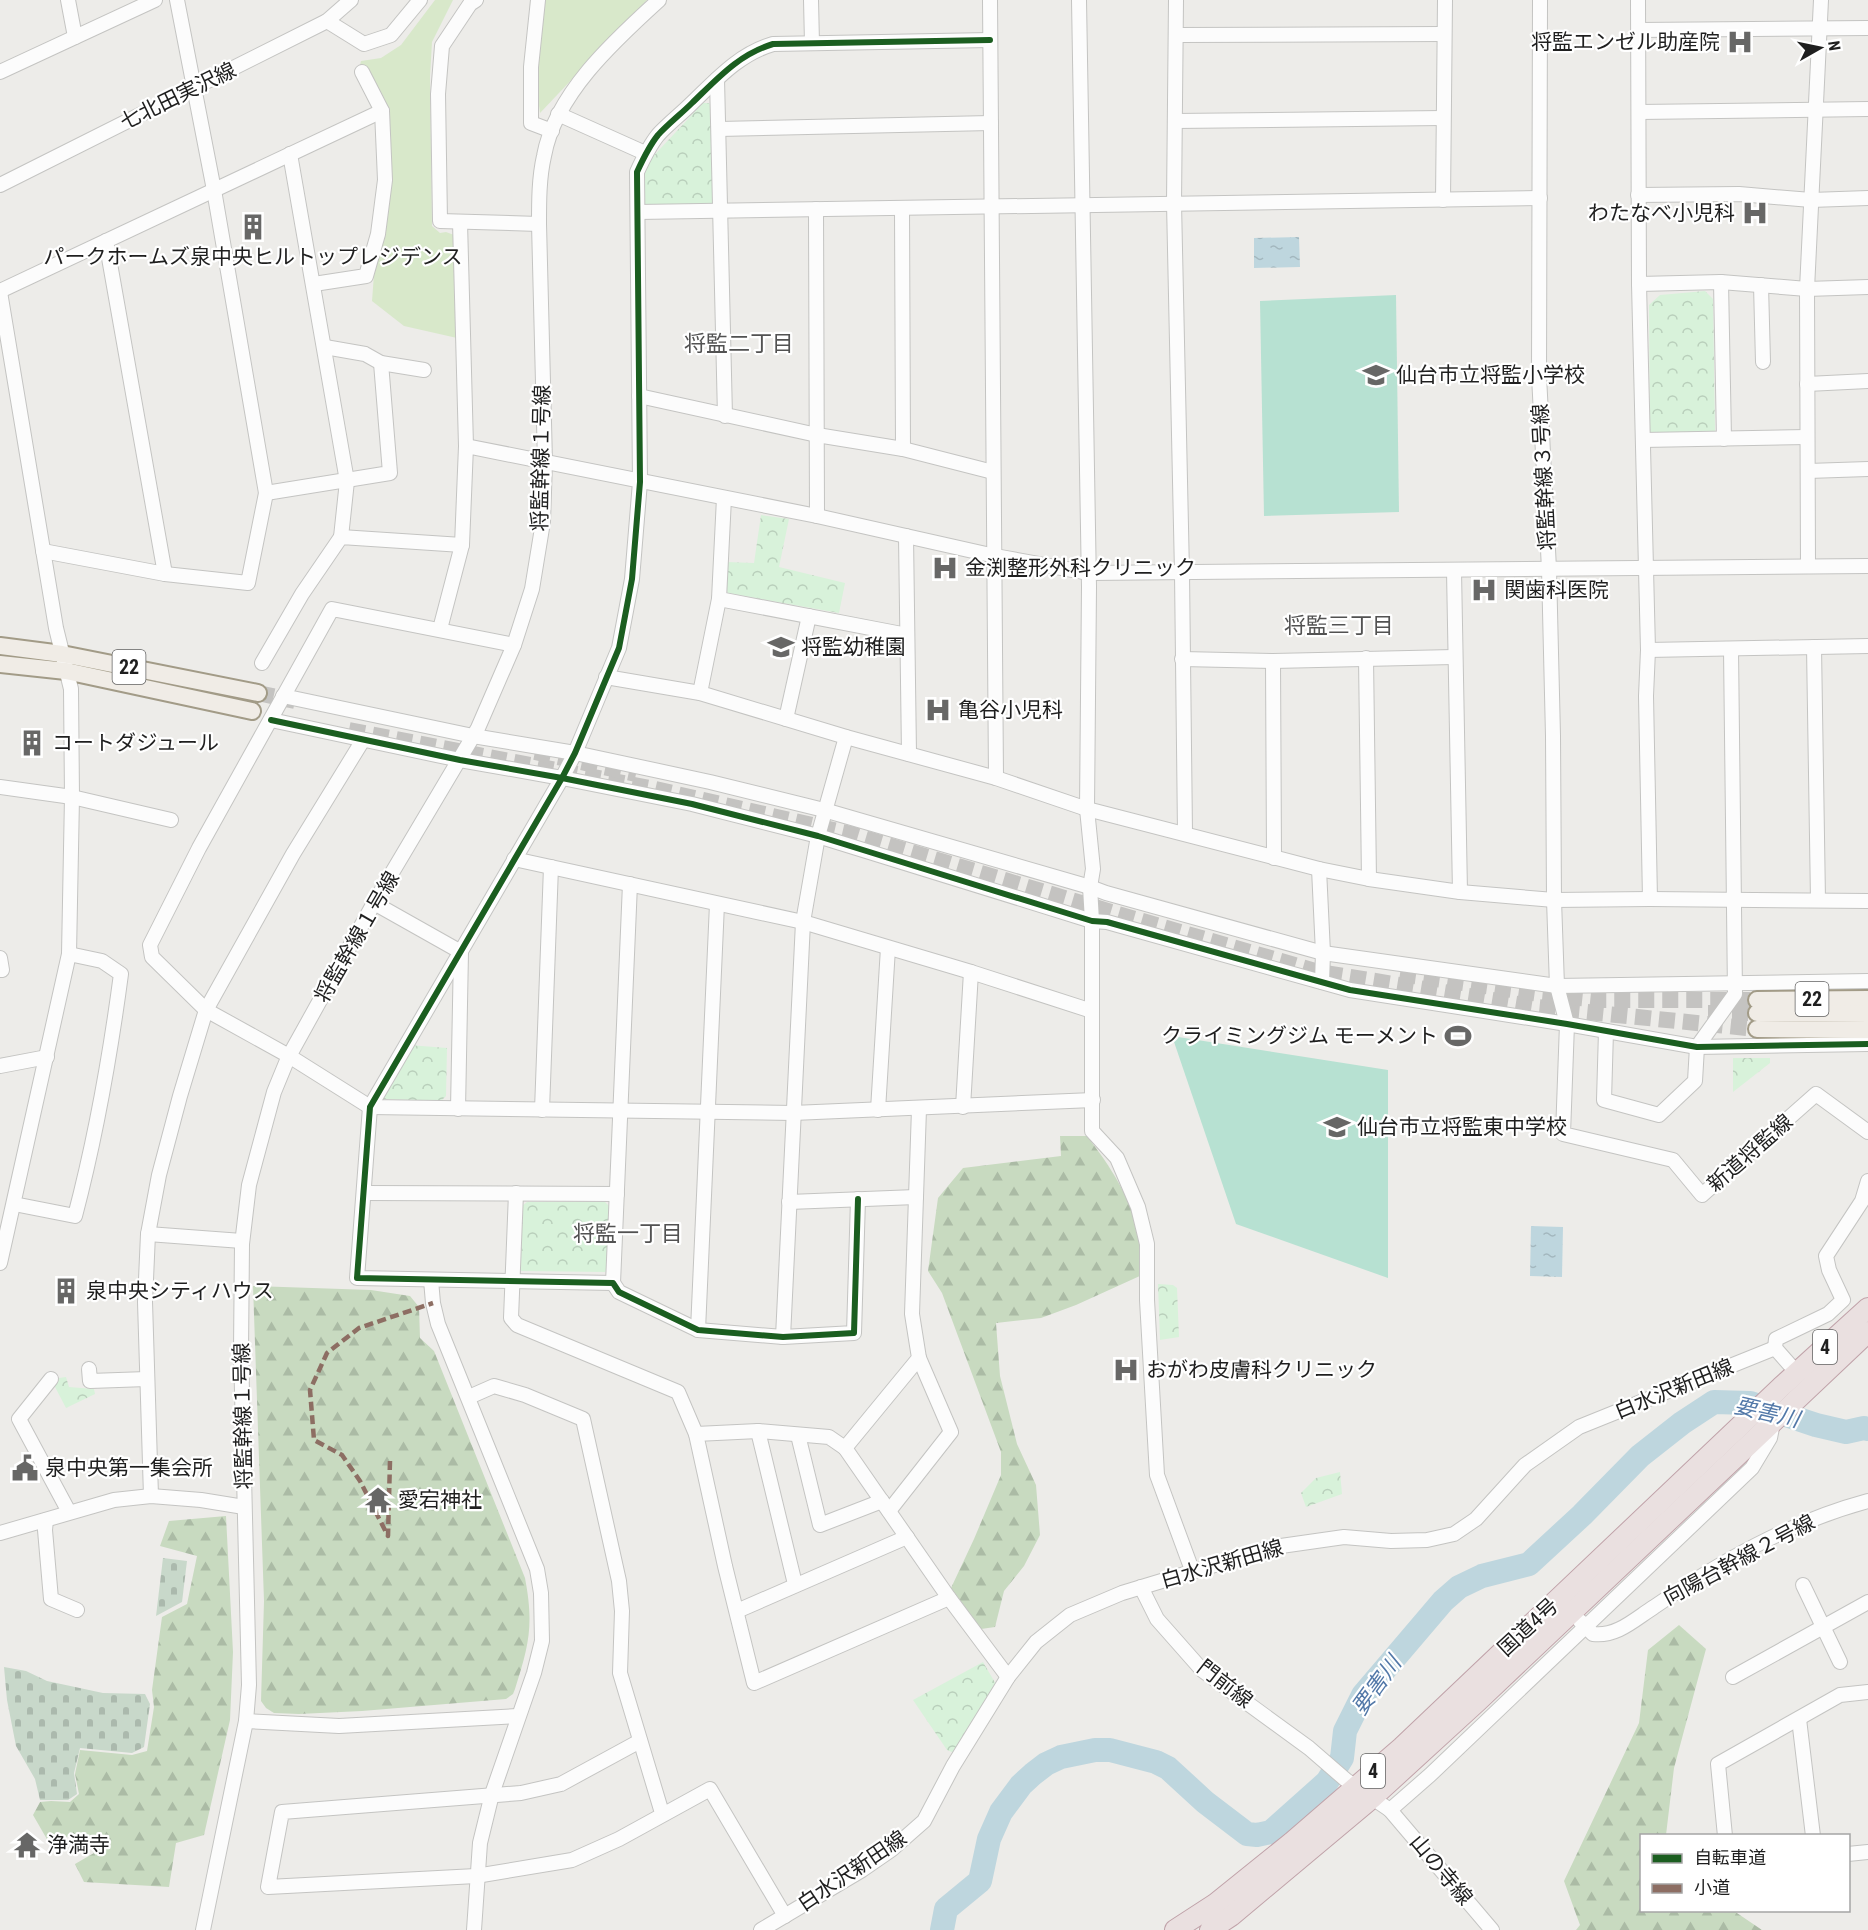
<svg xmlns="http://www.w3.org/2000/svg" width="1868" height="1930" font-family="'Roboto Condensed','Noto Sans JP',sans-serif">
<defs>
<pattern id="forest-firs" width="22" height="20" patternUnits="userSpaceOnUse" patternTransform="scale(1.5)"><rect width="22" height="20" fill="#c8dac0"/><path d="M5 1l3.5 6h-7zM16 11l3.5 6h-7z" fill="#abbba5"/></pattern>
<pattern id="cemetery-stones" width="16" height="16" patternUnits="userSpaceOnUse" patternTransform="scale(1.5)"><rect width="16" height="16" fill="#c8d8ca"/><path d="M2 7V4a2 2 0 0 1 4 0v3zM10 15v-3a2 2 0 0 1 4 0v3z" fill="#abb9ad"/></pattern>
<pattern id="park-crowns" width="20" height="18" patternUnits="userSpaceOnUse" patternTransform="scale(1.5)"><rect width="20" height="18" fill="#d8f2da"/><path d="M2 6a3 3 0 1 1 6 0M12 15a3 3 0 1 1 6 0" fill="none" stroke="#b9cfbb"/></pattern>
<pattern id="water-ripples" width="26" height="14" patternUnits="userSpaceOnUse" patternTransform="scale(1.5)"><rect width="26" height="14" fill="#bed6de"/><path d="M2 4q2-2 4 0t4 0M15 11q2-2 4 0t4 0" fill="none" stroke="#a3b7be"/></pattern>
</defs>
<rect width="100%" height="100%" fill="#edece9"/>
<g fill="#d8e8ca">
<path d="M435 0H453L432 42 430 77 432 226 440 233 446 232 454 235 457 338 404 326 372 301 375 261 388 192 390 109 360 65 361 61 381 58 401 45Z"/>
<path d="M545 0H647L540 113C535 78 535 35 545 0Z"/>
</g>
<g fill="url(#forest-firs)">
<path d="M1060 1136H1087C1110 1166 1132 1199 1140 1238 1142 1250 1141 1263 1142 1275L1076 1305 1041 1318 996 1323 1000 1376 1017 1444 1036 1485 1040 1535 1024 1566 1004 1591 995 1627 981 1629 951 1588 974 1539 1001 1475V1452L942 1293 928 1271 938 1198 963 1168 1061 1156Z"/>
<path d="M253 1286 371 1290 410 1296 419 1307 420 1338 434 1351 525 1578C534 1625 529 1645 515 1689L513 1694 506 1699 362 1711 299 1714 274 1713 266 1708 261 1701 264 1601Z"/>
<path d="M226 1516 233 1652 230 1720 204 1835 176 1843 169 1887 84 1882 75 1864 94 1853 92 1842 83 1833 48 1841 33 1815 40 1802 51 1801 70 1802 79 1794 75 1774 80 1750 132 1755 147 1751 154 1707 152 1690 162 1617 187 1604 197 1556 160 1546 169 1521Z"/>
<path d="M1679 1625 1706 1649 1674 1768 1666 1835 1642 1836V1910L1734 1911 1762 1930H1576L1580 1925 1564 1881 1639 1723 1648 1650Z"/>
</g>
<g fill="url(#cemetery-stones)">
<path d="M163 1558 187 1561 182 1602 156 1616Z"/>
<path d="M4 1667 26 1671 47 1681 103 1693 145 1694 150 1704 144 1747 132 1753 80 1748 74 1773 77 1794 68 1800H40L35 1779 16 1746 7 1700Z"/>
</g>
<g fill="url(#park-crowns)">
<path d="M703 103H709L712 108 713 207 648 208 641 203 640 177 645 165Z"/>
<path d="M1705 291 1713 299 1715 431 1711 436 1654 437 1650 433 1649 305 1660 295Z"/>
<path d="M761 515 789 519 779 567 845 583 839 613 728 593 725 588 727 562 754 563Z"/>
<path d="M409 1045 447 1048 446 1096 441 1101 384 1099 383 1094Z"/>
<path d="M1733 1058H1770V1063L1733 1092Z"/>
<path d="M527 1202H605L609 1206 607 1268 605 1272 521 1271 522 1206Z"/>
<path d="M1158 1284 1173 1285 1177 1288 1179 1337 1160 1340Z"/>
<path d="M66 1377 69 1387 94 1389 95 1394 66 1408 54 1385 59 1378Z"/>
<path d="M1340 1472 1342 1494 1306 1507 1301 1493 1316 1478Z"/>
<path d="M983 1662 997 1686 954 1753 947 1750 913 1700Z"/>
</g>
<g fill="#b7e1d2">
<path d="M1396 295 1399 512 1264 516 1260 301Z"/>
<path d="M1172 1036 1388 1070V1278L1236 1224Z"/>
</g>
<g fill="url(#water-ripples)">
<path d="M1299 237 1300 267 1254 268V238Z"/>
<path d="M1531 1226 1563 1227 1562 1277 1530 1276Z"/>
</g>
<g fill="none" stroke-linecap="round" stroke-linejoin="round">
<path stroke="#bed6de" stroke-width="24" d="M942 1930 946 1909 980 1881 989 1839 1001 1812 1021 1785 1033 1774 1046 1764 1061 1757 1095 1750H1110L1156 1762 1168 1768 1205 1802 1247 1834 1257 1835 1271 1832 1327 1782 1342 1758 1345 1731 1363 1695 1443 1601 1459 1587 1482 1576 1529 1564 1582 1515 1640 1456 1682 1423 1714 1402 1750 1403 1816 1425 1846 1432 1864 1428 1868 1429"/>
<g stroke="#c4c3c1" stroke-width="16" stroke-dasharray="16 8" stroke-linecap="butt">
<path d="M258 693 295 701"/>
<path d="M349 730 655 789 851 834 1118 914 1319 972 1537 1007 1757 1029"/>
<path d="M535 752 636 774"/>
<path d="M1400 974 1540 994 1598 1000H1757"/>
<path d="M1708 1013H1757"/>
</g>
<g stroke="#c4c4c2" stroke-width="16">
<g id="minor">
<path d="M68 0 75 37"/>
<path d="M177 0 214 190 266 493 390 473 381 363"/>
<path d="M476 0 470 4 442 46 438 94 440 221 539 224"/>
<path d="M538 0 531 67V123L552 131"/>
<path d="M811 0 812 43"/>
<path d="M990 0 996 778"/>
<path d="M1079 0 1089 587 1087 809 1093 869 1090 887 1092 921V1131L1117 1158 1138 1207 1147 1244V1300L1157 1475 1192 1570"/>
<path d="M1176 0 1174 203 1182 573 1185 833"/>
<path d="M1540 0 1539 376 1549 569 1553 736 1554 900 1557 986 1567 1024 1563 1134 1673 1160 1702 1195 1816 1094 1868 1132"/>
<path d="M1638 0 1639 284 1648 650 1646 696 1650 899"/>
<path d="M327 21 364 44 391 35 420 0"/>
<path d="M1639 30 1868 28"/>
<path d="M1176 35 1444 34"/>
<path d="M0 72 155 0"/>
<path d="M717 79 725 416"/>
<path d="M1639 112 1868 109"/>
<path d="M558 114 645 153"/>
<path d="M1175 121 1443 118"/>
<path d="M719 129 991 123"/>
<path d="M290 154 347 481 341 537"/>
<path d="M0 185 327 21 351 0"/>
<path d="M1638 195 1739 194 1811 200 1868 198"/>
<path d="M1443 200 1445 0"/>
<path d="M902 208 903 449"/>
<path d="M816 209 817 516"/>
<path d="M638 212 1540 198"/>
<path d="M460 222 466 446"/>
<path d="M106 241 165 574"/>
<path d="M1721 282 1724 439"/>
<path d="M314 284 366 276 378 234 385 180 382 111 362 72"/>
<path d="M1639 284 1721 282 1807 289 1868 287"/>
<path d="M1761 285 1763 362"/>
<path d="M0 291 382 111"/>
<path d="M0 292 56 628 71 689 72 797 69 954 0 1263"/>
<path d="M325 347 365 354 381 363 424 370"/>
<path d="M1807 384 1868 381"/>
<path d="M639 396 817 435 903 449 993 472"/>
<path d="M1643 440 1807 437"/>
<path d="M1808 471 1868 469"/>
<path d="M906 536 909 754"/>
<path d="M43 551 165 574 248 583 266 493"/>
<path d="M1808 566 1807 289 1821 0"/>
<path d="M1454 571 1460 892"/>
<path d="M719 599 907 635"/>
<path d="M440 629 462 545 466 446 817 516 995 556 1089 573 1868 566"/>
<path d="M514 645 332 609 199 848 150 945 152 957 206 1010 289 1056 370 1107 793 1113 1093 1100"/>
<path d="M1814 647 1818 900"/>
<path d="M1648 650 1868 646"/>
<path d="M1366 658 1369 879"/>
<path d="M1182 659 1273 661 1454 657"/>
<path d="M1273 661 1274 858"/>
<path d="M262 663 302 594 341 537 462 545"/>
<path d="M606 677 700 693 846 737 996 778 1087 809 1319 869 1369 879 1460 892 1554 900 1650 899 1868 901"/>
<path d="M700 693 719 599 724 498"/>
<path d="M283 696 473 736 575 753 710 782 824 810 1090 887 1106 893 1323 953 1557 986 1868 981"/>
<path d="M786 719 809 616"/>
<path d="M271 720 460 760 562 778 692 804 818 836 1092 921 1107 922 1350 990 1567 1024 1697 1047 1868 1044"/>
<path d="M0 787 72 797 171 820"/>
<path d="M514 859 803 922 971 972 1092 1011"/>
<path d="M1319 869 1323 953 1322 982"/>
<path d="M374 903 461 952 458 1109"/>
<path d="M0 958 2 970H0"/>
<path d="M1606 1031 1604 1100 1659 1115 1695 1081 1697 1047 1735 994 1731 649"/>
<path d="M0 1066 47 1057"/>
<path d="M963 1107 971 972"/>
<path d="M919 1109 912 1314 919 1358 845 1448 949 1598 1008 1677"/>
<path d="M542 1110 551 867"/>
<path d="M878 1110 888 948"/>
<path d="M364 1193 617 1194"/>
<path d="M516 1193 511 1318 517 1325 678 1392 696 1434 725 1566 754 1683 949 1598"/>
<path d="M858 1199 854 1333 783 1337 698 1330 619 1292 613 1283 357 1278 370 1107 562 778 575 753 619 648 632 579 640 482 637 172C643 159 649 146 658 135 668 124 681 114 692 103 717 79 739 54 773 44L990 40"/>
<path d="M789 1202 916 1197"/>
<path d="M14 1204 75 1216C96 1136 110 1057 121 974L102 961 69 954"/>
<path d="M148 1234 242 1241"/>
<path d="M431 1280 433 1303 438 1324 537 1569 541 1593 542 1641 534 1673 492 1794 480 1843 474 1930"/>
<path d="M613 1283 630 884"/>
<path d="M698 1330 717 904"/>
<path d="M783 1337 803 922 818 836 846 737"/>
<path d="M89 1369 90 1381 147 1379"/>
<path d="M1797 1373 1775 1348 1776 1339 1828 1314 1843 1300 1829 1270 1826 1256 1862 1201 1868 1181"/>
<path d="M51 1379 19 1419 69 1512"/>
<path d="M469 1397 494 1386 525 1395 583 1419 619 1581 622 1611 620 1673 662 1813"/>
<path d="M758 1431 795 1584"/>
<path d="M696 1434 758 1431 829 1437 845 1448"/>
<path d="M798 1435 820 1525 882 1501"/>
<path d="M151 1496 145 1302 148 1234 159 1175 180 1096 206 1010 293 854 363 740"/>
<path d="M889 1511 951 1432 919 1358"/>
<path d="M46 1520 45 1530 51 1599 77 1610"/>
<path d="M0 1533 114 1500 151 1496 201 1500 244 1507"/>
<path d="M1803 1585 1840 1662"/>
<path d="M1141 1587 1157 1619 1202 1670 1309 1748 1346 1780 1390 1810 1430 1775 1752 1468 1770 1438 1773 1423"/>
<path d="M737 1611 907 1537"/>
<path d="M1580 1621 1593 1634C1617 1637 1635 1619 1654 1607 1720 1562 1790 1522 1868 1501"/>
<path d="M1733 1677 1868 1602"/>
<path d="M1799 1719 1813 1836"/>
<path d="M246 1721 339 1726 518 1716"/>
<path d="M640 1741 561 1784 521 1793 282 1812 268 1887 476 1876 572 1860 619 1839 710 1789 785 1916"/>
<path d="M1390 1810 1492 1930"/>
<path d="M1725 1836 1718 1764 1840 1695 1868 1692"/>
<path d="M1848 1854 1868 1852"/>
<path d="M203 1930 246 1721 249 1685 241 1350 242 1244 249 1185 274 1092 288 1058 374 903 478 728 514 645 532 589 543 522 545 462 539 224C539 201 539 178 544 156 555 94 615 40 659 0"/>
<path d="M761 1930 862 1870 891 1850 924 1821 953 1766 1008 1677 1036 1642 1070 1615 1122 1593 1274 1547 1344 1537 1391 1541 1427 1540 1454 1534 1476 1519 1525 1465 1579 1427 1775 1348"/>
</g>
</g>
<g stroke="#a29b87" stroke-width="20">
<g id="major">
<path d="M0 646 62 654 258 693"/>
<path d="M0 664 66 671 252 711"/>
<path d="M1757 1000 1868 999"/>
<path d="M1757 1013 1868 1014"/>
<path d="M1757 1029 1868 1030"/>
</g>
</g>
<g stroke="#c0a2a9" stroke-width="22">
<g id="highway">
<path d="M1175 1930 1215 1904 1292 1842 1402 1747 1781 1387 1868 1308"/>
<path d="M1210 1930 1231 1916 1372 1798 1478 1701 1868 1332"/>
</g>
</g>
<use href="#minor" stroke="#fcfcfc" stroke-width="14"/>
<use href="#major" stroke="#f0ece6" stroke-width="16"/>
<use href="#highway" stroke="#eae0e0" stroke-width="20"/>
<path stroke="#8d6e63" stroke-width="4.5" stroke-dasharray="9 4.5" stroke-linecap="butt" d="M390 1461 388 1536 360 1481 342 1455 314 1440 310 1390 327 1353 359 1328 433 1303"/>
<g stroke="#fff" stroke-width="10">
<g id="cycleway">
<path d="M271 720 460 760 562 778 692 804 818 836 1092 921 1107 922 1350 990 1567 1024 1697 1047 1868 1044"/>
<path d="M858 1199 854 1333 783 1337 698 1330 619 1292 613 1283 357 1278 370 1107 562 778 575 753 619 648 632 579 640 482 637 172C643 159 649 146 658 135 668 124 681 114 692 103 717 79 739 54 773 44L990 40"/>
</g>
</g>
<use href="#cycleway" stroke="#1b5e20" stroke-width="6"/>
</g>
<defs>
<g id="hospital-bare" transform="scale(2.07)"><path d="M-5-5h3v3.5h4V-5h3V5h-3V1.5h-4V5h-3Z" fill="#676766" stroke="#fff" stroke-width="2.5" paint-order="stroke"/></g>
<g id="building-bare" transform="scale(2.07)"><path d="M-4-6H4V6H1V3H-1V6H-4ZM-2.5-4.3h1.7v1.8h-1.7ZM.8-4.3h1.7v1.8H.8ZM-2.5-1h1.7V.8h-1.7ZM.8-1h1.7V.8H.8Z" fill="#676766" stroke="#fff" stroke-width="2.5" paint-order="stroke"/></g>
<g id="school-bare" transform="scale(2.07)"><path d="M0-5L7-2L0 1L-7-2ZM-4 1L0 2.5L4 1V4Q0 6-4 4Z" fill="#676766" stroke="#fff" stroke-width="2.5" paint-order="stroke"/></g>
<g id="stadium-bare" transform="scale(2.07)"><path d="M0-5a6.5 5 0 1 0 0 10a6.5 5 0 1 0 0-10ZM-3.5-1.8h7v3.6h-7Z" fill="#676766" stroke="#fff" stroke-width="2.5" paint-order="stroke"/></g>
<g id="civic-bare" transform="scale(2.07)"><path d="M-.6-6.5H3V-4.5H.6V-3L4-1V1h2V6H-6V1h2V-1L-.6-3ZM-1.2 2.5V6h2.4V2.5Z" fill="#676766" stroke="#fff" stroke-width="2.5" paint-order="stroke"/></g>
<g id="temple-bare" transform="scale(2.07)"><path d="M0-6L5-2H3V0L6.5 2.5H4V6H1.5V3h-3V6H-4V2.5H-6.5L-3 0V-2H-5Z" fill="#676766" stroke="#fff" stroke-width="2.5" paint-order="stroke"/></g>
</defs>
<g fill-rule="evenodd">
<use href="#hospital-bare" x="1740" y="42"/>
<use href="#hospital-bare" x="1755" y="213"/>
<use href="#building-bare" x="253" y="227"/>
<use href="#school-bare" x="1376" y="375"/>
<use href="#hospital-bare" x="945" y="568"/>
<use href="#hospital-bare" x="1484" y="590"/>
<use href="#school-bare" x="781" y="647"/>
<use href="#hospital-bare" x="938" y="710"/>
<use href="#building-bare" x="32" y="743"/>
<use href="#stadium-bare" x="1458" y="1036"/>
<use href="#school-bare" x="1337" y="1127"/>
<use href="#building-bare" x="66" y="1291"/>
<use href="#hospital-bare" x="1126" y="1370"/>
<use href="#civic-bare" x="25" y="1468"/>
<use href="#temple-bare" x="378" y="1500"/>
<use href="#temple-bare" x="27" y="1845"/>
</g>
<g text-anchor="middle" stroke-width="4.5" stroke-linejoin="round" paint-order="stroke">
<g fill="#fff" stroke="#626262" stroke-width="1.5">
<rect x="112.5" y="650" width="33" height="34" rx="4.5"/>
<rect x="1795.5" y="982" width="33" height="34" rx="4.5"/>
<rect x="1813" y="1330" width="24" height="34" rx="4.5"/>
<rect x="1361" y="1754" width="24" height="34" rx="4.5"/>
</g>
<g font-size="20" font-weight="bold" fill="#1f1f1f">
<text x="129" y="674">22</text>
<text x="1812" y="1006">22</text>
<text x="1825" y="1354">4</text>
<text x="1373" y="1778">4</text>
</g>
<g font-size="21" fill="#1f1f1f" stroke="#fff" text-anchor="start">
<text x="1720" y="49" text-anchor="end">将監エンゼル助産院</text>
<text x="1735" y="220" text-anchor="end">わたなべ小児科</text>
<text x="253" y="264" text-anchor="middle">パークホームズ泉中央ヒルトップレジデンス</text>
<text x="1396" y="382">仙台市立将監小学校</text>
<text x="965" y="575">金渕整形外科クリニック</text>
<text x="1504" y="597">関歯科医院</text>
<text x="801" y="654">将監幼稚園</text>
<text x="958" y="717">亀谷小児科</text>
<text x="52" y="750">コートダジュール</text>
<text x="1438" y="1043" text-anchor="end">クライミングジム モーメント</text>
<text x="1357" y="1134">仙台市立将監東中学校</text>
<text x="86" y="1298">泉中央シティハウス</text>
<text x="1146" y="1377">おがわ皮膚科クリニック</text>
<text x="45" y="1475">泉中央第一集会所</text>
<text x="398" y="1507">愛宕神社</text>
<text x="47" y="1852">浄満寺</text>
</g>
<g font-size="21" fill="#1f1f1f" stroke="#fff">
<text transform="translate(178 96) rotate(-26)" y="7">七北田実沢線</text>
<text transform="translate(541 458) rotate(-89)" y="7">将監幹線１号線</text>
<text transform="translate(1544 477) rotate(-93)" y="7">将監幹線３号線</text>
<text transform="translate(357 937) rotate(-60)" y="7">将監幹線１号線</text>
<text transform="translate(1750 1153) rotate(-41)" y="7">新道将監線</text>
<text transform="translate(1674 1389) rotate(-22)" y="7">白水沢新田線</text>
<text transform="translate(243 1416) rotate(-91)" y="7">将監幹線１号線</text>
<text transform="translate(1739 1560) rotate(-28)" y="7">向陽台幹線２号線</text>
<text transform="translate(1222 1564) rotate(-16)" y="7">白水沢新田線</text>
<text transform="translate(1528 1627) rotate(-43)" y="7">国道4号</text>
<text transform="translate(1225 1684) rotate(38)" y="7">門前線</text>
<text transform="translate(1441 1870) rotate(50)" y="7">山の寺線</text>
<text transform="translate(852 1871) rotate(-34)" y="7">白水沢新田線</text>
</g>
<g font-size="22" fill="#525252" stroke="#fff">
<text x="739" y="351">将監二丁目</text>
<text x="1339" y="633">将監三丁目</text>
<text x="628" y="1241">将監一丁目</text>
</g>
<g font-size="22" font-style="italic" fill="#5278a8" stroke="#fff">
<text transform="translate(1767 1412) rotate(13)" y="8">要害川</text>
<text transform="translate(1376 1685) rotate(-54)" y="8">要害川</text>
</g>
</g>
<rect x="1640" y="1834" width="210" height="78" fill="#ffffff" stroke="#a5a5a5" stroke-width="1.5"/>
<rect x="1652" y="1854" width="30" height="9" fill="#1b5e20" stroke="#a5a5a5" stroke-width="1.5"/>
<text x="1694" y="1864" font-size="18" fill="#1f1f1f">自転車道</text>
<rect x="1652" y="1884" width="30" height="9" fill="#8d6e63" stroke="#a5a5a5" stroke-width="1.5"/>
<text x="1694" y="1894" font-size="18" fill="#1f1f1f">小道</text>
<g transform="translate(1820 48) rotate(81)" stroke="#ffffff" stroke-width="4.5" paint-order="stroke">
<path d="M0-4.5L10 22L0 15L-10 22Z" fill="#1f1f1f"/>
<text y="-9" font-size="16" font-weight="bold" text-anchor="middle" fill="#1f1f1f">N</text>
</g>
</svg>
